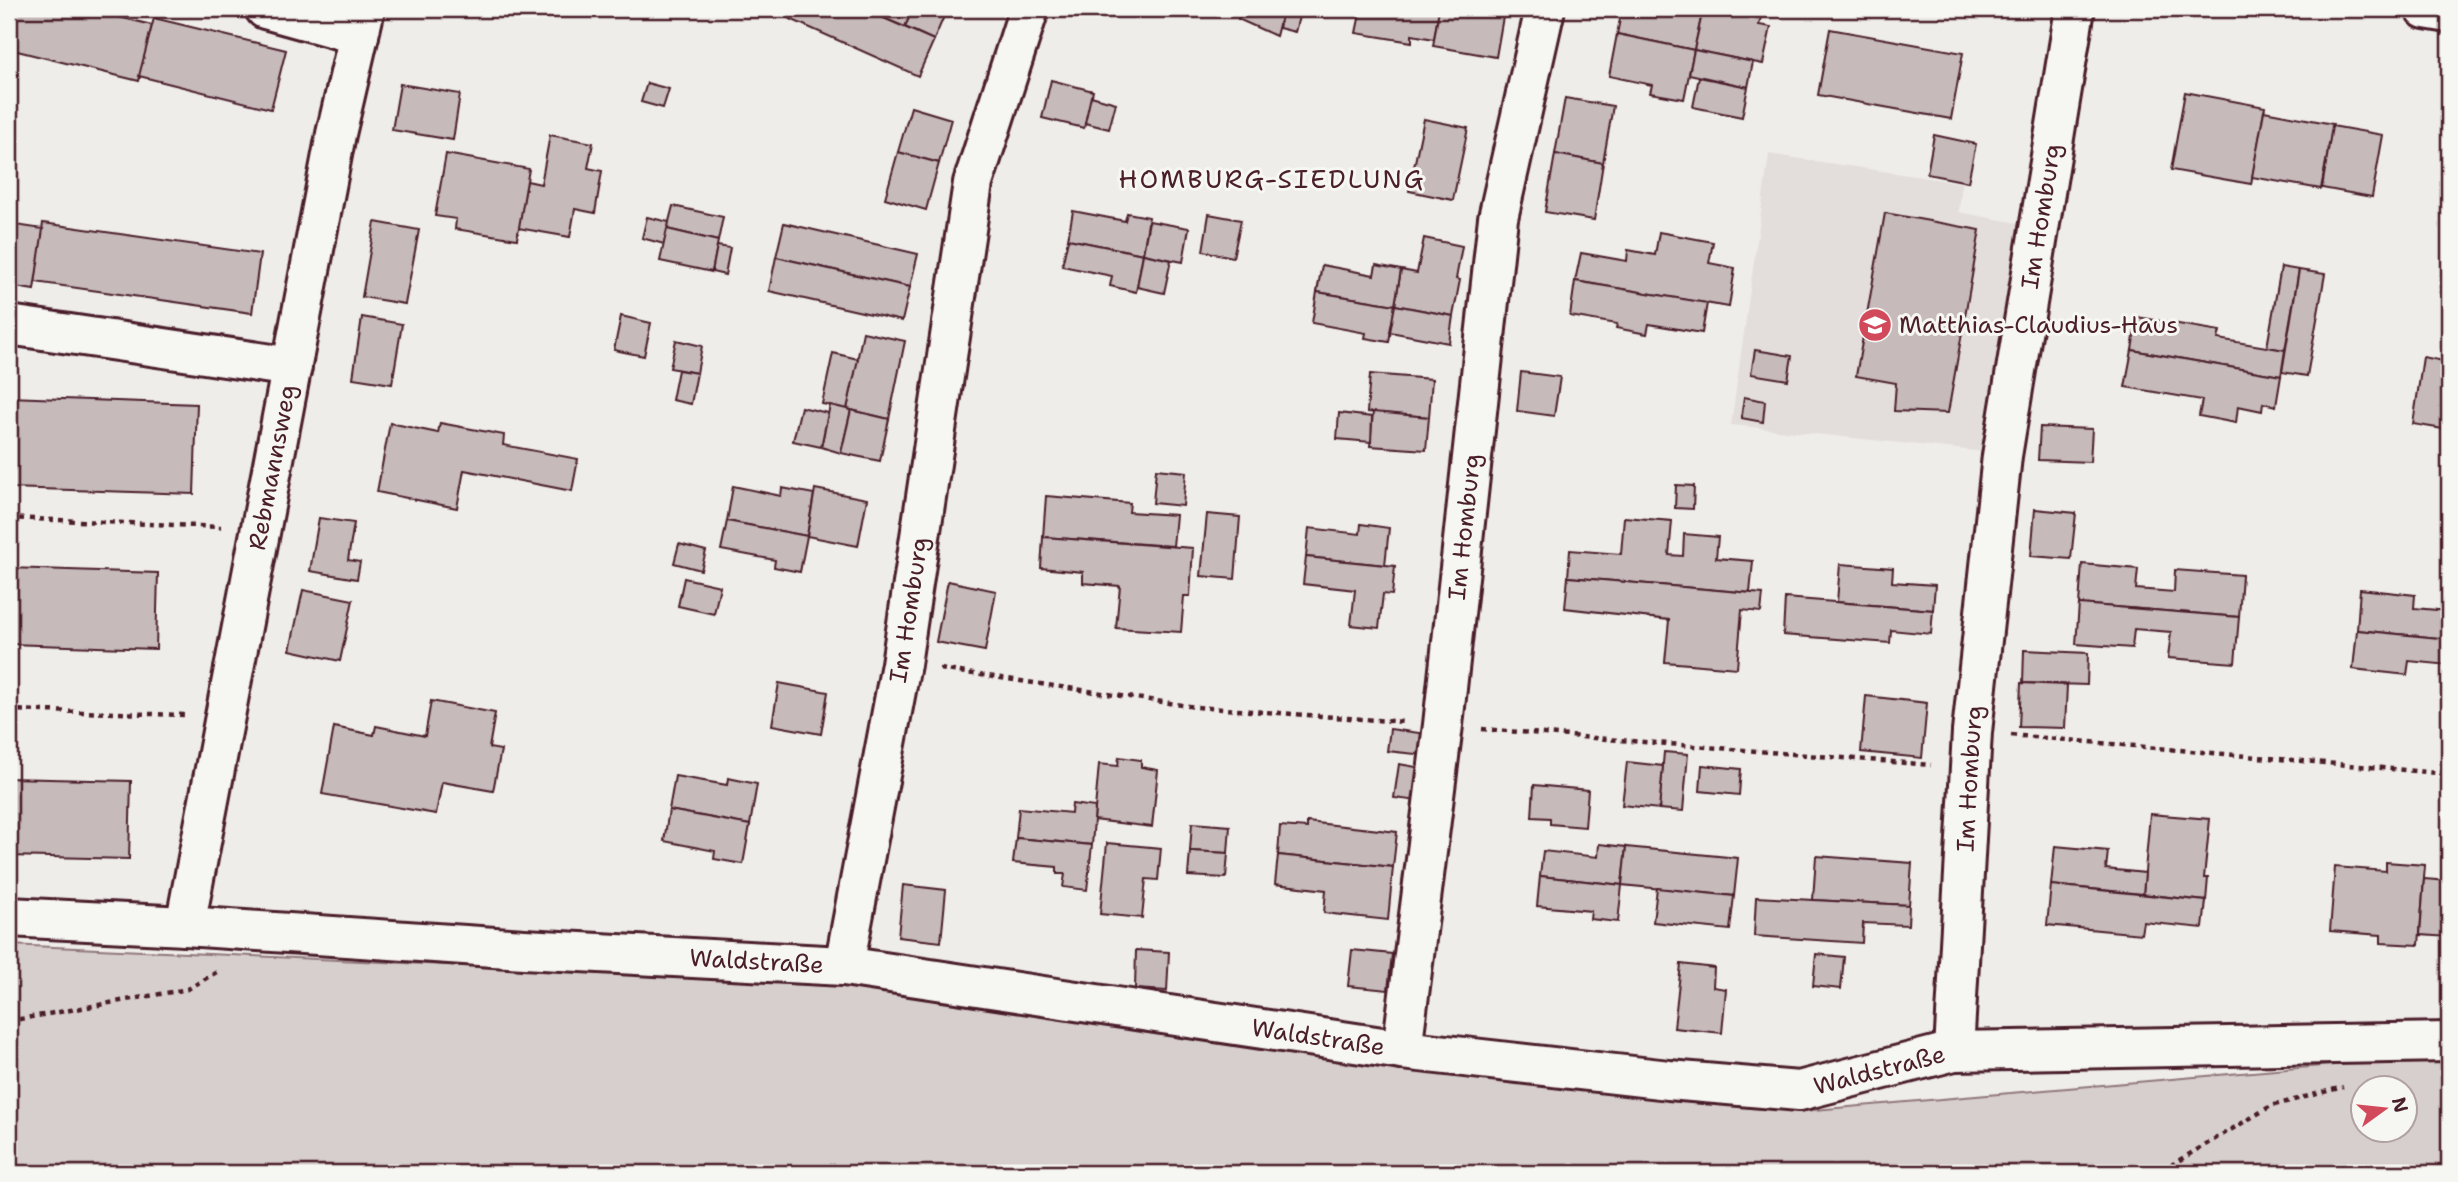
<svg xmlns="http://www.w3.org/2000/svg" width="2458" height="1182" font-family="'Shantell Sans',sans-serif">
<rect width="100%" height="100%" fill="#efedea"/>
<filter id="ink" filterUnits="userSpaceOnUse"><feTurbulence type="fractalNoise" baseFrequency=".0143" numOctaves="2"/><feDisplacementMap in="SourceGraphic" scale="14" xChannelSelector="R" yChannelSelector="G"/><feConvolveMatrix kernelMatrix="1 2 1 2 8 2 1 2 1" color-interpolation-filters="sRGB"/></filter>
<g filter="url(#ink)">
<path fill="#e3dedc" d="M1769 154 1962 183 1959 212 2023 224 1985 452 1731 425Z"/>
<path fill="#d7cfce" stroke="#90777c" stroke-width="2" fill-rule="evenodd" d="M9 945 867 984 1803 1111 2449 1055V1173H9ZM2364 1088H2406V1130H2364Z"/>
<g fill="#c6babb" stroke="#4a1f2b" stroke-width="2">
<path d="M9 9H18L9 47Z"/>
<path d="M18 9H86L152 25 139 81 9 49Z"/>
<path d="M792 9H863L934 40 918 76 788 18Z"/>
<path d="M863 9H913L905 27Z"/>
<path d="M913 9H947L934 40 905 27Z"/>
<path d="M1242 9H1271L1282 13 1276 36 1238 19Z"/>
<path d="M1283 9H1301L1295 32 1279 28Z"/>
<path d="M1361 9H1439L1434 39 1412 35V42L1356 33Z"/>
<path d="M1439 9H1490L1504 11 1496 57 1433 46Z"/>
<path d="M1622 9 1644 12V9H1675L1702 14 1694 50 1617 34Z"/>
<path d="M1710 9H1763L1759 25 1771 27 1763 64 1694 50 1702 14 1709 15Z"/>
<path d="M154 18 286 50 271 109 139 76Z"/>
<path d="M1830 29 1963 53 1951 119 1818 95Z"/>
<path d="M1617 34 1694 50 1684 99 1650 93 1652 85 1609 76Z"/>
<path d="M1694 50 1753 62 1748 87 1689 74Z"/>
<path d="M1699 77 1748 87 1742 117 1693 107Z"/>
<path d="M1051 80 1093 91 1084 128 1042 118Z"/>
<path d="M647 83 669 89 663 108 641 102Z"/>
<path d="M400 84 460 94 453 140 392 130Z"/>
<path d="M2185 92 2265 107 2251 184 2171 170Z"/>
<path d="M1091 96 1116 103 1109 129 1085 123Z"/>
<path d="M1565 98 1613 106 1603 163 1555 154Z"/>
<path d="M911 107 951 119 939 163 898 152Z"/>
<path d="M2264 111 2333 124 2321 189 2252 177Z"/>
<path d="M1424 119 1468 128 1453 200 1409 191Z"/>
<path d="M2332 126 2383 135 2372 197 2322 188Z"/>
<path d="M550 135 593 143 588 168 602 171 595 213 575 209 570 237 518 228 527 181 541 184Z"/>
<path d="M1934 135 1976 144 1968 182 1927 174Z"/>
<path d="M898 152 939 163 926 210 885 198Z"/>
<path d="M446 154 529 169 517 239 455 229 456 219 435 216Z"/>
<path d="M1555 154 1603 163 1594 220 1545 212Z"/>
<path d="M673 206 723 217 718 241 667 229Z"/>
<path d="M1073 211 1125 221 1127 213 1149 217 1143 254 1068 239Z"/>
<path d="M1885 213 1980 230 1948 413 1894 411 1896 383 1856 376Z"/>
<path d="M1209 214 1241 220 1233 257 1203 251Z"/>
<path d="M647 217 669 222 664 244 642 238Z"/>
<path d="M1149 221 1189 228 1183 262 1143 254Z"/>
<path d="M375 222 419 230 405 304 362 297Z"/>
<path d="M43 223 260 254 252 313 35 282Z"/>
<path d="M784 223 918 254 910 287 776 257Z"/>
<path d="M9 224 43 229 34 290 9 286Z"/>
<path d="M667 229 718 241 712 272 660 261Z"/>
<path d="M1659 232 1713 242 1709 263 1735 268 1729 307 1575 281 1581 253 1627 261 1628 250 1655 255Z"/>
<path d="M1424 238 1462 246 1456 279 1460 280 1453 316 1395 305 1401 270 1417 273Z"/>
<path d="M1068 239 1143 254 1136 292 1110 286 1112 276 1062 266Z"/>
<path d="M717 246 730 248 725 275 712 272Z"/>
<path d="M1143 254 1171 260 1164 293 1137 287Z"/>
<path d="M776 257 910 287 902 321 769 291Z"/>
<path d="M1322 265 1374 275 1376 265 1401 270 1395 305 1317 292Z"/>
<path d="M2281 267 2299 270 2285 350 2267 347Z"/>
<path d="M2299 270 2325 274 2307 376 2282 372Z"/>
<path d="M1575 281 1707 303 1702 333 1649 324 1647 334 1616 328 1617 324 1570 316Z"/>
<path d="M1317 292 1395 305 1389 342 1365 338 1366 333 1312 323Z"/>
<path d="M1395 305 1453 316 1449 343 1390 332Z"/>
<path d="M621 316 651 323 644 356 614 350Z"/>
<path d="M362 317 402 324 392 384 353 378Z"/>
<path d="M2137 317 2220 331 2218 339 2285 350 2281 376 2132 350Z"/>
<path d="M863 332 905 341 889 419 847 409Z"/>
<path d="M676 340 702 346 697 373 670 368Z"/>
<path d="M1755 350 1792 356 1788 380 1751 374Z"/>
<path d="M2132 350 2281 376 2276 406 2263 403 2262 411 2238 406 2236 423 2199 416 2202 400 2125 387Z"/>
<path d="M833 353 858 359 847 409 822 404Z"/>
<path d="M2423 357 2449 362V430L2413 424Z"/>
<path d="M678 370 697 373 691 404 672 400Z"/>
<path d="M1521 372 1560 377 1554 416 1517 411Z"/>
<path d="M1370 374 1432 379 1429 417 1367 412Z"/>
<path d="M9 397 197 404 194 494 9 488Z"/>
<path d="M1744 397 1765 401 1763 422 1741 418Z"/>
<path d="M830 405 851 410 841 453 821 447Z"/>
<path d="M801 407 828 413 821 447 793 441Z"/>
<path d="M851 410 889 419 880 461 841 453Z"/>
<path d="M1373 412 1429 417 1426 450 1370 446Z"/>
<path d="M1339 413 1372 417 1371 442 1337 439Z"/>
<path d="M390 423 438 433 440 423 504 435 503 445 578 459 572 491 464 470 457 508 377 492Z"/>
<path d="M2040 427 2092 429 2090 462 2038 460Z"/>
<path d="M1156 469 1186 472 1183 506 1153 503Z"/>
<path d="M1676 485 1694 486 1693 509 1675 508Z"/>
<path d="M733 486 781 496 782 488 814 494 807 536 727 521Z"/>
<path d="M815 489 867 499 858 546 807 536Z"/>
<path d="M1046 496 1130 503 1129 512 1176 515 1173 546 1043 537Z"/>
<path d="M2035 509 2076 513 2071 559 2031 556Z"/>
<path d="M1207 514 1240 517 1235 579 1201 576Z"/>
<path d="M1624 517 1672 521 1669 555 1683 556 1684 534 1718 537 1716 558 1753 561 1750 593 1568 577 1570 550 1621 554Z"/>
<path d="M319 518 354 523 348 560 360 562 357 579 310 571Z"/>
<path d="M727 521 807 536 800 572 774 567 775 560 721 550Z"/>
<path d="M1361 524 1389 528 1385 565 1306 557 1309 528 1360 534Z"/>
<path d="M1043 537 1193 548 1190 596H1184L1181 632 1116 628 1120 586 1083 583V572L1041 568Z"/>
<path d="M679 544 706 551 701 570 674 563Z"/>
<path d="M1306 557 1395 566 1392 595 1383 594 1379 628 1351 625 1355 590 1303 584Z"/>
<path d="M1840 564 1893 568 1892 582 1935 585 1933 610 1837 602Z"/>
<path d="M2082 564 2138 569 2136 589 2174 592 2175 570 2242 575 2239 617 2079 604Z"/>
<path d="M9 568 158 573 156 649 9 644Z"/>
<path d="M1568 577 1763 594 1761 612 1742 610 1737 668 1665 662 1669 620 1565 608Z"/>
<path d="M684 578 720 586 714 614 678 606Z"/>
<path d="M948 581 996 591 985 651 936 642Z"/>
<path d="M2360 589 2415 595 2414 608 2449 611V639L2357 630Z"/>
<path d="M303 590 353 600 340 661 290 650Z"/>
<path d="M1785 598 1933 610 1931 634 1891 630 1890 643 1783 635Z"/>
<path d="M2079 604 2239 617 2235 663 2168 658 2171 632 2134 629 2132 648 2076 644Z"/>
<path d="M2357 630 2449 639V665L2409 661 2407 675 2353 669Z"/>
<path d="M2024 650 2088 653 2087 685 2023 683Z"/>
<path d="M779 683 828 692 821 734 772 725Z"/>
<path d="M2021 683 2067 685 2065 728 2019 727Z"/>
<path d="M1866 696 1927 703 1922 758 1861 752Z"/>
<path d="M431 701 495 713 489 748 501 750 493 791 442 782 436 814 322 794 334 727 374 735 376 726 425 736Z"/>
<path d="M1390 729 1427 734 1425 755 1387 751Z"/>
<path d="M1664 752 1688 754 1683 811 1659 809Z"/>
<path d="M1119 757 1141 760V767L1158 770 1152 827 1094 820 1099 764 1118 766Z"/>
<path d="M1627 762 1663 766 1659 809 1622 805Z"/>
<path d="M1399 764 1422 768 1418 801 1394 798Z"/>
<path d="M1702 765 1741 769 1739 795 1700 791Z"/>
<path d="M675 776 727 785 728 778 757 784 750 825 669 810Z"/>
<path d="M9 778 131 781 129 859 9 856Z"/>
<path d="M1534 785 1588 790 1585 827 1550 824V818L1532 817Z"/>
<path d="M1072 804 1095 807 1092 845 1016 838 1019 808 1071 813Z"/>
<path d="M669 810 750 825 743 864 714 859 715 851 664 841Z"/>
<path d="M2150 814 2210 819 2204 878H2208L2206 901 2143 894Z"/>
<path d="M1307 822 1397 832 1393 867 1278 855 1280 826 1307 828Z"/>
<path d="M1192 823 1230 826 1228 853 1190 851Z"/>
<path d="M1016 838 1092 845 1087 890 1063 887 1065 874H1057V867L1013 863Z"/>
<path d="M1107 843 1161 848 1158 880 1146 879 1142 918 1100 914Z"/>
<path d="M1599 844 1626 847 1622 885 1540 876 1543 851 1598 857Z"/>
<path d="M2055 846 2108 851 2106 869 2145 873 2143 894 2051 885Z"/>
<path d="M1626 847 1738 858 1734 896 1622 885Z"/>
<path d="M1190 851 1228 853 1226 878 1188 876Z"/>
<path d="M1278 855 1393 867 1388 920 1324 913 1326 890 1275 884Z"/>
<path d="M1816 856 1912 863 1909 905 1813 900Z"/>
<path d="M2386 862 2425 865 2419 945 2381 943V935L2330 931 2335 867 2386 871Z"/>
<path d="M1540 876 1622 885 1618 922 1590 919 1591 911 1537 906Z"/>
<path d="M2424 879 2449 881V937L2420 935Z"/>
<path d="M903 885 946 890 941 942 898 937Z"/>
<path d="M2051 885 2206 901 2203 928 2143 922 2141 934 2047 925Z"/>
<path d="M1657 888 1734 896 1730 930 1653 922Z"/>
<path d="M1756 897 1909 905 1908 925 1863 923 1862 943 1754 936Z"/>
<path d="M1136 950 1169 952 1167 991 1135 989Z"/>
<path d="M1352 950 1392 954 1388 990 1348 986Z"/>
<path d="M1816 954 1844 957 1841 989 1813 986Z"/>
<path d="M1681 964 1714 968 1713 987 1726 989 1722 1033 1674 1028Z"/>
</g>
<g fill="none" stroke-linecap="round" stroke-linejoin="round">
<g stroke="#4a1f2b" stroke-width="44">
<g id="minor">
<path d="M265 9 359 35"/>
<path d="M2425 9 2449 13"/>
<path d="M9 325 292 367"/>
<path id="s1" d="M9 917 185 926 524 949 844 966 1402 1050 1669 1080 1799 1091 1954 1051 2449 1042"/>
<path id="s2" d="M185 926 336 134 365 9"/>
<path id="s3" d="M844 966 901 664 973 183 1029 9"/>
<path id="s4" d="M1402 1050 1443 725 1498 218 1545 9"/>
<path id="s5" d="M1954 1051 1972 732 2002 456 2075 9"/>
</g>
</g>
<g stroke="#4a1f2b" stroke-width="4.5" stroke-dasharray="5 5" stroke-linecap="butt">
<path d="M9 518 221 527"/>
<path d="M940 669 1196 707 1404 722"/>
<path d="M9 710 186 715"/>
<path d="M1482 729 1931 765"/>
<path d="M2011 735 2449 774"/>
<path d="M9 1021 188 989 220 970"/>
<path d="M2180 1173 2166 1168 2271 1106 2343 1087"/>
</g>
<use href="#minor" stroke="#f6f6f2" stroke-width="38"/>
</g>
</g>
<defs>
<g id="school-disc" transform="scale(1.75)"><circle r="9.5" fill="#d1495b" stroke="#f6f6f2"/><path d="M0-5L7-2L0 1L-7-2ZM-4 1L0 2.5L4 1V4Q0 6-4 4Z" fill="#fff"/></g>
</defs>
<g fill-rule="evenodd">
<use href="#school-disc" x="1875" y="325"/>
</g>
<g text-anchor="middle" stroke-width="6" stroke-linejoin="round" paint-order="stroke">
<g font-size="24" fill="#4a1f2b" stroke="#f6f6f2">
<text dy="8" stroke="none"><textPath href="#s5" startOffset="840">Im Homburg</textPath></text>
<text dy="8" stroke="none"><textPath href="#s2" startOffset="467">Rebmannsweg</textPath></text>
<text dy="8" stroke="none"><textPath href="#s4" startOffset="527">Im Homburg</textPath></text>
<text dy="8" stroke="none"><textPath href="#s3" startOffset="362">Im Homburg</textPath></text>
<text dy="8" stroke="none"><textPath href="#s5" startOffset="273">Im Homburg</textPath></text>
<text dy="8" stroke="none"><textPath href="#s1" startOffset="749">Waldstraße</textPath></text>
<text dy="8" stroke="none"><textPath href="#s1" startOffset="1316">Waldstraße</textPath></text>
<text dy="8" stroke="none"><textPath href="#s1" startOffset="1883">Waldstraße</textPath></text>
</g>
<g font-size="24" fill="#4a1f2b" stroke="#f6f6f2" text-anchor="start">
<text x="1899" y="333">Matthias-Claudius-Haus</text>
</g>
<g font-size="26" letter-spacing="2" fill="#4a1f2b" stroke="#f6f6f2">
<text x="1272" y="188">HOMBURG-SIEDLUNG</text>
</g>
</g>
<rect width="2458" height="1182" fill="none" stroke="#f6f6f2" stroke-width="35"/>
<rect x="18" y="18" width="2423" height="1147" fill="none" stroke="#4a1f2b" stroke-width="2.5" filter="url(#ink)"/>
<g transform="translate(2384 1109) rotate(75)"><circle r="33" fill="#f6f6f2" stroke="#b1a0a2" stroke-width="2"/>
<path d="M0-5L12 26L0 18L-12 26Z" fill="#d1495b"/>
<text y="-10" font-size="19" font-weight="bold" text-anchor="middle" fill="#4a1f2b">N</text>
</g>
</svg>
